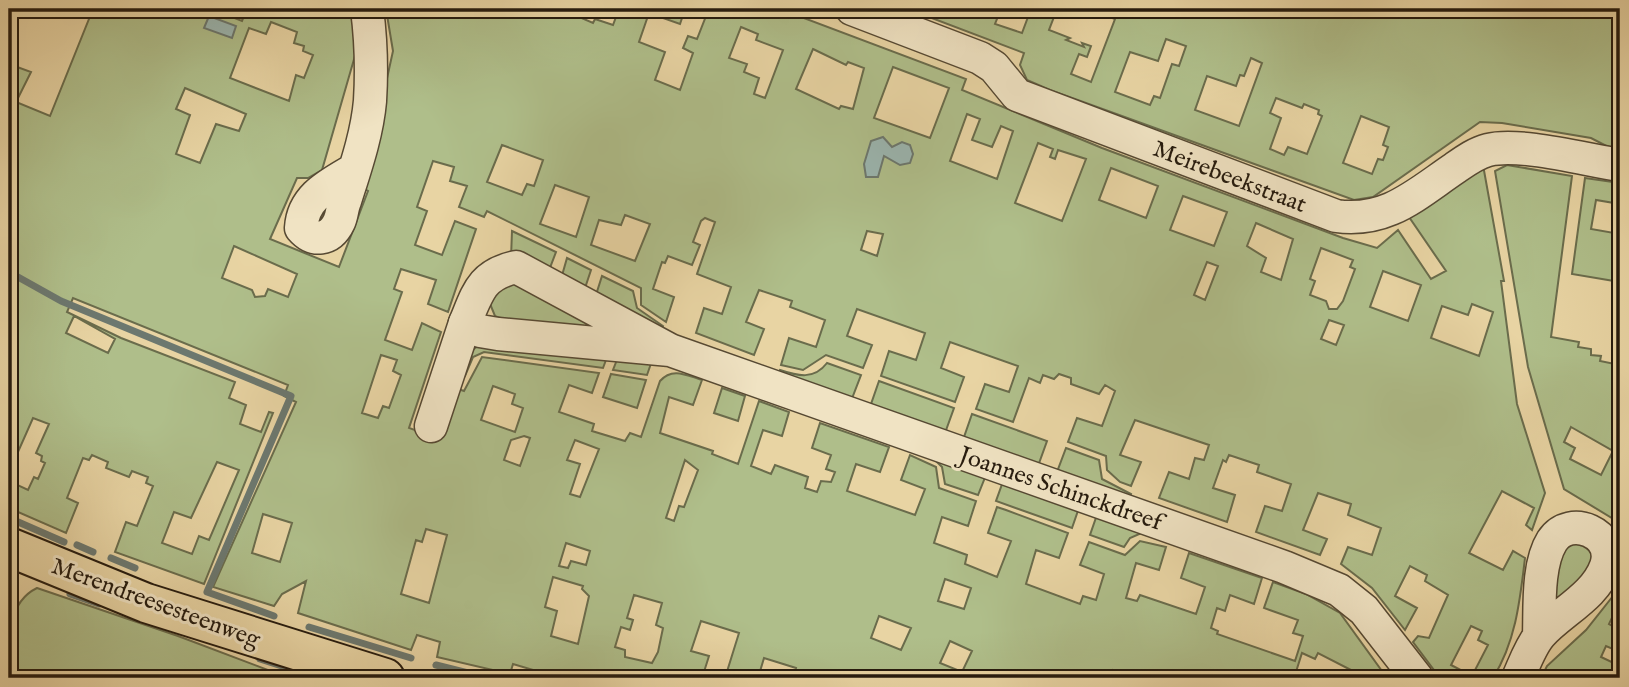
<svg xmlns="http://www.w3.org/2000/svg" width="1629" height="687" font-family="'IM FELL English',serif">
<rect width="100%" height="100%" fill="#e8d4a3"/>
<filter id="stains"><feTurbulence type="fractalNoise" baseFrequency=".00286" numOctaves="4"/><feColorMatrix values="0 0 0 0 .2 0 0 0 0 .09 0 0 0 0 .02 0 0 0 .5 -.17"/></filter>
<radialGradient id="worn" r=".72"><stop offset=".6" stop-color="#630" stop-opacity="0"/><stop offset="1" stop-color="#630" stop-opacity=".3"/></radialGradient>
<g fill="#afbe8a" stroke="#6a6c4c" stroke-width="2" fill-rule="evenodd">
<path d="M93 9H212L242 21 247 9H357L359 42 322 170 308 178H297L270 239 339 267 368 191 363 188 393 51 386 9H573L572 14 593 23 595 19 613 25 619 9H685L680 24 649 13 639 42 665 52 655 80 680 90 693 53 683 48 688 36 697 39 706 16 687 9H742L761 16 788 12 966 79 962 90 1102 148 1343 238 1377 248 1398 230 1431 279 1446 271 1407 214 1483 165 1504 281H1501L1517 404 1545 493 1532 530 1526 525 1534 508 1502 491 1469 553 1503 570 1513 551 1525 558C1520 600 1516 641 1493 678H1440L1413 642 1418 636 1429 638 1448 595 1425 581 1427 575 1410 566 1395 596 1417 608 1405 630 1372 588 1341 564 1348 547 1372 555 1381 528 1348 515 1351 504 1318 493 1303 530 1327 539 1320 555 1256 532 1265 506 1282 511 1291 484 1257 472 1259 465 1229 455 1226 462 1223 460 1213 488 1235 495 1227 522 1159 498 1169 472 1189 479 1195 458 1204 460 1209 445 1135 420 1120 455 1141 462 1131 486 1120 482 1107 470 1106 456 1068 442 1077 418 1102 426 1115 391 1105 385 1099 394 1071 384V378L1059 374 1054 379 1043 375 1040 383 1029 378 1013 422 976 409 985 384 1009 392 1018 366 950 342 941 368 964 377 955 402 881 376 889 351 916 360 925 333 857 309 847 336 872 345 863 368 826 355 803 370 781 365 789 338 816 347 825 320 790 307 792 301 759 290 746 322 764 329 754 355 696 333 704 308 722 314 731 287 697 274 715 222 705 218 701 221 693 242 700 245 692 265 668 256 665 263 662 262 653 289 674 297 666 322 641 305V288L487 211 484 217 459 207 467 186 450 181 454 167 433 161 417 207 427 211 415 245 442 255 455 221 476 229 448 312 428 304 436 280 401 269 394 289 402 292 385 340 412 350 422 323 441 332 409 428 437 438 455 388 464 391 482 357 599 373 592 393 569 385 559 412 594 424 592 431 625 441 630 433 641 437 660 381C672 367 686 375 702 380L693 405 669 397 660 433 713 451 712 454 738 464 759 401 789 412 782 436 763 430 751 466 771 474 775 465 808 477 805 488 817 492 821 481 831 482 835 472 826 469 831 455 812 448 820 423 889 447 880 472 856 464 847 491 915 515 925 489 901 480 910 455 936 467 939 488 976 501 968 526 942 517 934 543 967 555 965 564 997 577 1011 541 988 533 997 507 1006 510 1068 533 1059 558 1036 550 1026 584 1080 604 1083 596 1096 600 1104 574 1080 565 1089 542 1125 555 1140 541 1166 547 1159 570 1136 563 1126 598 1137 601 1140 595 1196 614 1205 587 1181 578 1189 553 1262 578 1254 604 1230 595 1225 611 1217 608 1211 628 1218 631 1217 634 1295 661 1303 636 1293 633 1298 620 1264 608 1273 582 1306 594 1340 613 1387 678H1347L1351 670 1318 653 1315 659 1302 653 1294 678H1135L1113 670 1109 678H849L838 674 835 678H793L796 668 764 658 758 678H725L739 633 701 621 691 651 709 656 703 675 712 678H560L513 664 510 674 437 657 440 642 417 635 411 650 298 613 306 581 282 594 274 606 213 587 296 402 284 396 288 385 73 298 67 312 121 338 235 382 229 398 246 405 240 424 261 432 269 412 273 413 204 584 115 552 126 522 137 526 153 486 146 483 148 477 132 471 129 477 106 468 108 462 92 455 89 460 83 458 67 498 78 503 66 533 9 508V481L28 490 34 477 38 479 45 463 41 461 42 456 36 453 49 424 33 418 18 452 11 449 9 452V64L31 72 16 102 50 116ZM271 22 297 32 294 43 304 46 303 51 313 55 304 78 296 75 289 101 230 78 249 28 266 34ZM741 27 758 34 756 40 783 50 765 98 754 94 759 78 744 72 747 64 729 58ZM813 49 846 65 848 62 864 68 853 109 841 106 839 109 796 89ZM893 67 949 88 930 138 874 118ZM185 88 246 114 239 131 216 124 200 163 176 154 190 115 176 109ZM967 114 980 119 972 140 992 147 1001 126 1013 131 997 179 950 161ZM1038 143 1053 149 1050 157 1055 159 1058 150 1086 159 1062 221 1015 203ZM502 145 543 160 534 186 527 184 522 195 487 182ZM1111 168 1158 186 1146 218 1099 200ZM555 185 589 197 576 237 540 224ZM1183 196 1227 212 1214 246 1170 230ZM625 215 650 224 635 261 591 245 599 220 621 225ZM1256 223 1293 239 1281 280 1261 272 1266 258 1247 246ZM867 231 883 234 877 256 861 250ZM234 246 297 274 288 297 268 289 265 296 255 297 252 290 222 278ZM1321 248 1353 260 1350 267 1355 269 1343 301 1337 309H1329L1326 301 1310 295 1315 281 1310 279ZM1207 262 1218 266 1205 300 1194 295ZM1383 271 1421 285 1408 321 1370 307ZM1472 304 1493 312 1479 356 1431 338 1442 306 1468 315ZM74 316 115 339 108 353 66 333ZM1329 320 1344 325 1336 345 1321 339ZM381 355 397 360 393 371 401 375 389 408 383 406 378 418 362 413ZM493 386 515 394 512 404 523 408 515 432 481 420ZM524 436 530 438 520 466 504 460 511 440ZM575 440 599 449 580 497 570 494 580 464 567 460ZM685 460 698 470 684 507 679 506 674 521 666 518ZM217 462 239 470 209 540 199 536 192 554 162 543 174 512 191 518ZM263 514 292 523 280 562 252 553ZM426 529 447 535 429 603 401 594 416 540 422 542ZM566 543 590 551 586 565 571 561 568 568 559 566ZM553 577 583 586 582 589 589 596 578 644 551 636 557 611 545 607ZM945 579 971 588 964 609 938 601ZM634 595 662 603 656 625 663 628 658 652 652 663 625 657V650L615 647 621 627 630 630 633 620 627 618ZM879 616 911 628 901 650 871 638ZM1471 626 1482 631 1478 640 1488 645 1472 676 1451 665ZM950 641 972 651 962 672 940 663Z"/>
<path d="M908 9H1001L995 24 1022 33 1031 9H1057L1049 30 1070 38 1066 40 1084 47 1082 43 1091 46 1087 57 1079 54 1071 74 1091 82 1115 19 1090 9H1620V153L1591 138 1502 123 1480 122 1373 197 1354 200 1050 90 1027 80 1020 65 1024 53ZM1166 39 1186 46 1179 66 1172 64 1160 98 1154 96 1150 105 1115 92 1130 52 1158 61ZM1251 58 1262 63 1239 126 1195 110 1207 76 1236 86 1240 75 1244 76ZM1276 98 1302 108 1304 104 1319 110 1318 114 1322 116 1307 154 1288 147 1284 155 1270 149 1281 118 1270 113ZM1361 116 1389 127 1383 145 1388 147 1383 160 1378 159 1372 174 1343 163Z"/>
<path d="M1507 165 1572 176 1551 337 1579 342 1578 347 1591 349V355L1601 356 1600 361 1620 365V523L1564 489 1528 367 1495 171ZM1571 427 1613 451 1601 475 1570 459 1575 448 1564 442Z"/>
<path d="M1585 178 1620 183V204L1596 200 1591 229 1620 234V282L1572 274Z"/>
<path d="M512 231 556 252 548 273 511 258Z"/>
<path d="M567 258 591 270 584 291 561 279Z"/>
<path d="M602 276 633 291 637 308 663 326 661 331 595 298Z"/>
<path d="M513 279 605 328 504 320 495 316 488 299Z"/>
<path d="M480 344 609 352 603 368 484 352 473 357 465 376 460 374 469 353Z"/>
<path d="M620 352 654 355 647 375 613 370Z"/>
<path d="M827 363 861 375 851 401 778 375 780 370C798 376 814 380 827 363Z"/>
<path d="M611 374 646 380 637 408 603 397Z"/>
<path d="M879 381 954 408 945 433 870 407Z"/>
<path d="M722 388 745 396 738 421 714 413Z"/>
<path d="M972 414 1047 441 1038 466 963 440Z"/>
<path d="M1066 448 1099 460 1102 479 1131 494 1129 499 1057 472Z"/>
<path d="M931 456 988 470 978 495 945 484 942 467Z"/>
<path d="M1005 476 1081 502 1072 528 996 501Z"/>
<path d="M1099 509 1144 532 1130 538 1124 547 1090 535Z"/>
<path d="M1585 535 1597 562 1555 608 1550 596 1559 550Z"/>
<path d="M37 588 178 636 289 678H9C9 648 4 604 37 588Z"/>
<path d="M1613 596 1620 601 1609 624 1620 630V652L1606 646 1601 657 1620 666V678H1541L1547 666 1586 630Z"/>
</g>
<g fill="#9bb6b0" stroke="#6c786f" stroke-width="2">
<path d="M209 16 236 26 232 38 204 28Z"/>
<path d="M883 137 892 147 902 142 910 145 913 154 910 163 900 165 884 156 878 177H866L864 164 871 141Z"/>
</g>
<g fill="none" stroke-linecap="round" stroke-linejoin="round">
<g stroke="#6c786f" stroke-width="7">
<path d="M9 272 61 301 291 396 207 592 274 616"/>
<path d="M9 518 64 542"/>
<path d="M77 545 93 552"/>
<path d="M111 558 135 568"/>
<path d="M70 594 99 604"/>
<path d="M309 627 411 658"/>
<path d="M260 659 319 678"/>
<path d="M436 665 488 678"/>
</g>
<g stroke="#564933" stroke-width="35">
<g id="minor">
<path d="M852 9 980 58 994 67 1017 95 1336 216C1387 223 1415 195 1455 168 1465 161 1476 153 1488 150 1520 142 1586 160 1620 165"/>
<path d="M355 169C330 184 303 196 301 228 313 242 330 241 339 222 342 216 342 208 345 201 355 169 367 135 370 101 372 69 371 40 367 9"/>
<path d="M670 350 498 334 480 331 465 323C478 292 481 275 516 267L670 350 1284 567 1339 590 1364 610 1417 678"/>
<path d="M431 426 465 323"/>
<path d="M1518 678C1524 665 1530 647 1540 635 1560 612 1595 597 1606 566 1617 534 1570 513 1552 541 1537 565 1540 608 1539 636"/>
</g>
</g>
<g stroke="#261b0e" stroke-width="42">
<path id="major" d="M9 547 146 603 385 678"/>
</g>
<use href="#minor" stroke="#f0e3c3" stroke-width="32"/>
<use href="#major" stroke="#e8d4a3" stroke-width="38"/>
</g>
<g text-anchor="middle" stroke-width="6" stroke-linejoin="round" paint-order="stroke">
<g font-size="24" fill="#261b0e" stroke="#f0e3c3">
<text transform="translate(1230 176) rotate(21)" y="8">Meirebeekstraat</text>
<text transform="translate(1061 488) rotate(19)" y="8">Joannes Schinckdreef</text>
<text transform="translate(156 602) rotate(20)" y="8">Merendreesesteenweg</text>
</g>
</g>
<rect width="1629" height="687" fill="none" stroke="#e8d4a3" stroke-width="35"/>
<rect x="10" y="10" width="1608" height="666" fill="none" stroke="#261b0e" stroke-width="3.5"/>
<rect x="18" y="18" width="1594" height="652" fill="none" stroke="#261b0e" stroke-width="2"/>
<rect width="100%" height="100%" filter="url(#stains)"/>
<rect width="100%" height="100%" fill="url(#worn)"/>
</svg>
